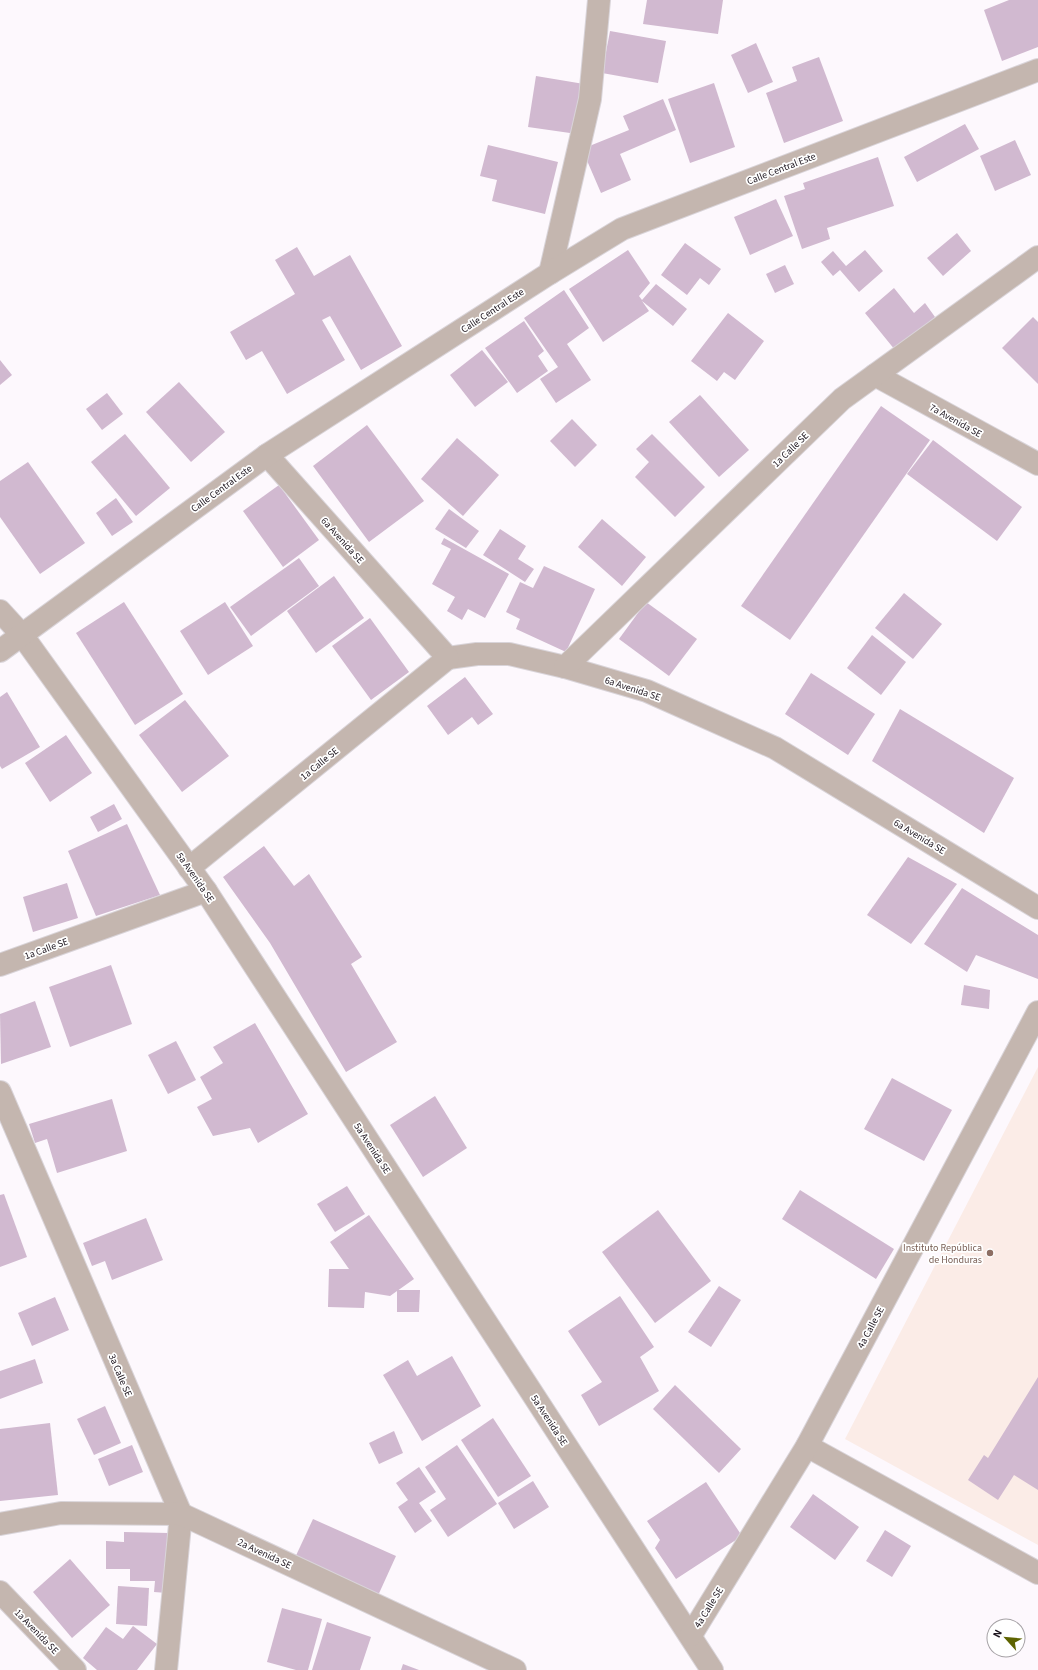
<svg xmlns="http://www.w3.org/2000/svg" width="1038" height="1670" font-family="'Source Sans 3',sans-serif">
<rect width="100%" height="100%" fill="#fdf8fd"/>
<path fill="#fbece7" d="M1038 1067V1545L845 1439Z"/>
<g fill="#d1b9d0">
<path d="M647 0H723L718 34 643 24Z"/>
<path d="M1009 0H1038V47L1002 61 984 10Z"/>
<path d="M610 31 666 41 658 83 602 73Z"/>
<path d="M756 43 773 82 748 93 731 55Z"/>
<path d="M819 57 843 121 784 143 766 93 797 81 792 67Z"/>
<path d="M536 76 584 84 577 134 528 127Z"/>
<path d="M714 83 735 147 690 163 668 99Z"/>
<path d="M663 99 676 130 620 154 631 180 601 193 582 149 629 130 623 116Z"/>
<path d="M965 124 979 149 917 182 904 157Z"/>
<path d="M1015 140 1031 175 995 191 980 156Z"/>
<path d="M488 145 558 162 545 214 492 201 497 180 480 176Z"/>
<path d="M878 157 894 206 827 228 830 239 802 249 784 196 805 189 803 183Z"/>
<path d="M776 199 793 236 750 255 734 217Z"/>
<path d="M957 233 971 251 943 276 927 258Z"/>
<path d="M685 243 721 269 709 285 700 278 687 295 661 275Z"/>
<path d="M297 247 314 276 350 255 402 346 361 370 330 316 322 320 345 360 287 394 262 351 246 360 230 332 295 294 275 260Z"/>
<path d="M628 250 650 283 639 296 642 300 656 284 687 309 673 326 642 301 649 311 603 342 569 289Z"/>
<path d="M865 250 883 271 859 292 840 270 833 276 821 262 833 251 846 266Z"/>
<path d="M785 265 794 284 775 293 766 274Z"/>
<path d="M894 288 914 313 925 303 935 317 895 350 865 313Z"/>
<path d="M564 290 589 328 567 344 591 380 556 403 540 379 558 367 524 318Z"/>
<path d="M728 313 764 341 735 380 724 372 717 381 691 361Z"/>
<path d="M1033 317 1038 322V384L1002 348Z"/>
<path d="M524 321 544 351 538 356 548 371 517 393 485 348Z"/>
<path d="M482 350 508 382 475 407 450 375Z"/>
<path d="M0 360 12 375 0 385Z"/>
<path d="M179 382 225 432 191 462 146 412Z"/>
<path d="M107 393 123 414 102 430 86 409Z"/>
<path d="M700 395 749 450 719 477 669 422Z"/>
<path d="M881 406 930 440 790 640 741 606Z"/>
<path d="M572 419 597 445 575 467 550 441Z"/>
<path d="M367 425 424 501 369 542 313 466Z"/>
<path d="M125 434 170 488 136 516 91 462Z"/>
<path d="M652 434 705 487 675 517 635 477 649 462 636 449Z"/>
<path d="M457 438 499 475 463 516 421 479Z"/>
<path d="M933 440 1022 507 997 541 907 474Z"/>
<path d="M28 462 85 543 40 574 0 517V481Z"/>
<path d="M279 485 319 540 283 567 243 511Z"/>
<path d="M116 498 133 522 112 536 96 513Z"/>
<path d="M449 509 479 531 466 548 435 529Z"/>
<path d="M602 519 646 557 622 586 578 547Z"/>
<path d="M500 529 526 546 518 559 534 569 525 582 483 555Z"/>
<path d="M444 538 509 574 485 618 468 609 462 620 447 611 455 597 432 584 451 549 441 544Z"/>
<path d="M299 558 319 586 251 636 230 607Z"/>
<path d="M544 566 595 589 566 652 516 629 520 619 506 612 520 582 533 588Z"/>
<path d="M334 576 364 618 316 653 287 611Z"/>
<path d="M904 593 942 624 913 659 875 628Z"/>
<path d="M124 602 183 694 135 725 76 633Z"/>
<path d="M225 602 253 646 208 675 180 631Z"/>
<path d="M646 602 697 639 669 676 619 639Z"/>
<path d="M370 618 409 672 371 700 332 646Z"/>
<path d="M872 635 906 662 881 695 847 668Z"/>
<path d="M811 673 875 714 848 755 785 714Z"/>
<path d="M465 677 493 714 478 725 472 717 448 735 427 706Z"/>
<path d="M7 692 40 747 2 769 0 766V697Z"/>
<path d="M185 700 229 756 182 792 139 735Z"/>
<path d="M900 709 1014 778 984 833 872 761Z"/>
<path d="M66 735 92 773 50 802 25 763Z"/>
<path d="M114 804 122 819 98 832 90 817Z"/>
<path d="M127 824 160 895 96 916 68 851Z"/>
<path d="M264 846 294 886 309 874 362 957 351 964 397 1042 346 1072 270 943 223 877Z"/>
<path d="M908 857 957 884 911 944 867 915Z"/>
<path d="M67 883 78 918 33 932 23 897Z"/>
<path d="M962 888 1038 935V979L976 955 967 972 924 944Z"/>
<path d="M111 965 132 1024 70 1047 49 987Z"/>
<path d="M964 985 990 990 989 1009 961 1005Z"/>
<path d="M35 1001 51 1047 1 1064 0 1014Z"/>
<path d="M255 1023 308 1114 258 1143 250 1128 213 1136 197 1107 212 1099 200 1077 223 1063 213 1047Z"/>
<path d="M176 1041 196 1080 168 1094 148 1055Z"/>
<path d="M892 1078 952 1110 924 1161 864 1129Z"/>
<path d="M435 1096 467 1148 423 1177 390 1125Z"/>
<path d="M112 1099 127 1151 57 1173 47 1139 35 1143 29 1124Z"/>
<path d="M347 1186 365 1214 335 1232 317 1204Z"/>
<path d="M800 1190 894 1249 876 1279 782 1219Z"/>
<path d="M4 1194 27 1257 0 1267V1195Z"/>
<path d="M658 1210 711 1281 655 1323 602 1252Z"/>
<path d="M369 1215 414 1279 390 1296 365 1292 364 1308 328 1307 329 1269H349L330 1242Z"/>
<path d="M146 1218 163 1260 112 1280 105 1261 92 1266 83 1243Z"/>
<path d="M719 1286 741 1300 711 1347 688 1332Z"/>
<path d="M397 1290H420L419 1312H397Z"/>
<path d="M620 1296 654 1347 640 1357 659 1391 599 1426 581 1395 602 1382 568 1331Z"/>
<path d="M55 1297 69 1330 32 1346 18 1313Z"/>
<path d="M452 1356 481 1406 422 1441 383 1375 408 1360 417 1376Z"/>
<path d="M35 1359 43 1383 0 1399V1371Z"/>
<path d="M1038 1377V1490L1014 1475 998 1500 968 1480 984 1455 988 1458Z"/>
<path d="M675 1385 741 1449 719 1473 653 1409Z"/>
<path d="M105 1406 121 1443 94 1455 77 1419Z"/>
<path d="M493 1418 531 1476 498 1497 461 1440Z"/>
<path d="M50 1423 58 1495 0 1501V1429Z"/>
<path d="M394 1431 403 1453 379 1464 369 1443Z"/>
<path d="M132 1445 143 1472 109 1486 98 1459Z"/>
<path d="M457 1445 497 1504 448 1537 430 1510 446 1499 425 1467Z"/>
<path d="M419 1467 436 1492 419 1503 432 1521 415 1533 398 1507 408 1500 396 1483Z"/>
<path d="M533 1481 549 1507 514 1529 498 1503Z"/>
<path d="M706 1482 742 1536 676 1579 655 1548 660 1540 647 1521Z"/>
<path d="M813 1494 859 1527 835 1560 790 1527Z"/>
<path d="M313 1519 396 1556 376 1600 293 1562Z"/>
<path d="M885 1530 911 1546 892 1577 866 1561Z"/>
<path d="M124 1532 169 1533 167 1593 154 1592 155 1581H130V1569H106V1541L124 1542Z"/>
<path d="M70 1559 110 1605 72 1638 33 1592Z"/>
<path d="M118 1586 149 1588 147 1626 116 1624Z"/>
<path d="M282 1608 322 1619 308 1670H296L267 1662Z"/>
<path d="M327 1622 371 1637 360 1670H312Z"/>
<path d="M133 1626 157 1644 137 1670H97L83 1658 106 1627 123 1639Z"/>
<path d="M403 1664 419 1670H401Z"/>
</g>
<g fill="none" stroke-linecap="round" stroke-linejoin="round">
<g stroke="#d9d4d9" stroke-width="24">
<g id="minor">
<path d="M550 273 590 99 599 0"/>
<path d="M875 375 1038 464"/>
<path d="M267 455 448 658 477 654H509L565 667 647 691 775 748 1038 908"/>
<path d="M0 611 22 635 206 891 712 1670"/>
<path d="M0 651 267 455 550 273 622 229 1038 70"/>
<path d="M565 667 842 399 1038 257"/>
<path d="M189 868 448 658"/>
<path d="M0 965 206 891"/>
<path d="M0 1092 181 1514 166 1670"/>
<path d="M807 1446 1038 1573"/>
<path d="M0 1524 61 1513 181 1514 515 1670"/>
<path d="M0 1592 75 1670"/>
<path d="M691 1635 807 1446 1038 1012"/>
</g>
</g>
<use href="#minor" stroke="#c4b6af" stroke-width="22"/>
</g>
<circle fill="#8d6e63" stroke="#fff" stroke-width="1.5" cx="990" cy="1253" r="4"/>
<g text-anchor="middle" stroke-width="3.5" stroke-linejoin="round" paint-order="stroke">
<g font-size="10" fill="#1d151e" stroke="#fff">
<text transform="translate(781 168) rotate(-21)" y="4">Calle Central Este</text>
<text transform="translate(492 310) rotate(-33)" y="4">Calle Central Este</text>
<text transform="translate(956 420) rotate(29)" y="4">7a Avenida SE</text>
<text transform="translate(790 449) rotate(-44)" y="4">1a Calle SE</text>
<text transform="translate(221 488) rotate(-36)" y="4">Calle Central Este</text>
<text transform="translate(343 540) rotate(48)" y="4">6a Avenida SE</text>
<text transform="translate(633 688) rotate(18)" y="4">6a Avenida SE</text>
<text transform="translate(319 763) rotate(-39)" y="4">1a Calle SE</text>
<text transform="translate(920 836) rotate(31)" y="4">6a Avenida SE</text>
<text transform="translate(196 877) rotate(55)" y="4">5a Avenida SE</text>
<text transform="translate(46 948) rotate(-20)" y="4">1a Calle SE</text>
<text transform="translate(373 1148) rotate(57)" y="4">5a Avenida SE</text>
<text transform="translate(870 1327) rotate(-62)" y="4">4a Calle SE</text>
<text transform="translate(121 1375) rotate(67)" y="4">3a Calle SE</text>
<text transform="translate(550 1420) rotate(57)" y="4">5a Avenida SE</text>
<text transform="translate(265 1553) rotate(25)" y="4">2a Avenida SE</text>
<text transform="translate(708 1607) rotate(-58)" y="4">4a Calle SE</text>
<text transform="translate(37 1631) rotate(46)" y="4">1a Avenida SE</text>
</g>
<g font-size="10" fill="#785e54" stroke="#fff" text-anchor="end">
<text x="982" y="1251">Instituto República<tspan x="982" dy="12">de Honduras</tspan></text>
</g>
</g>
<g transform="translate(1006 1638) rotate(297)"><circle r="19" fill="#ffffff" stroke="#a5a1a5"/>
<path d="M0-3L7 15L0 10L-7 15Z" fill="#5e6400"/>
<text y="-6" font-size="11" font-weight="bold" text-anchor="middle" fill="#1d151e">N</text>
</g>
</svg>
